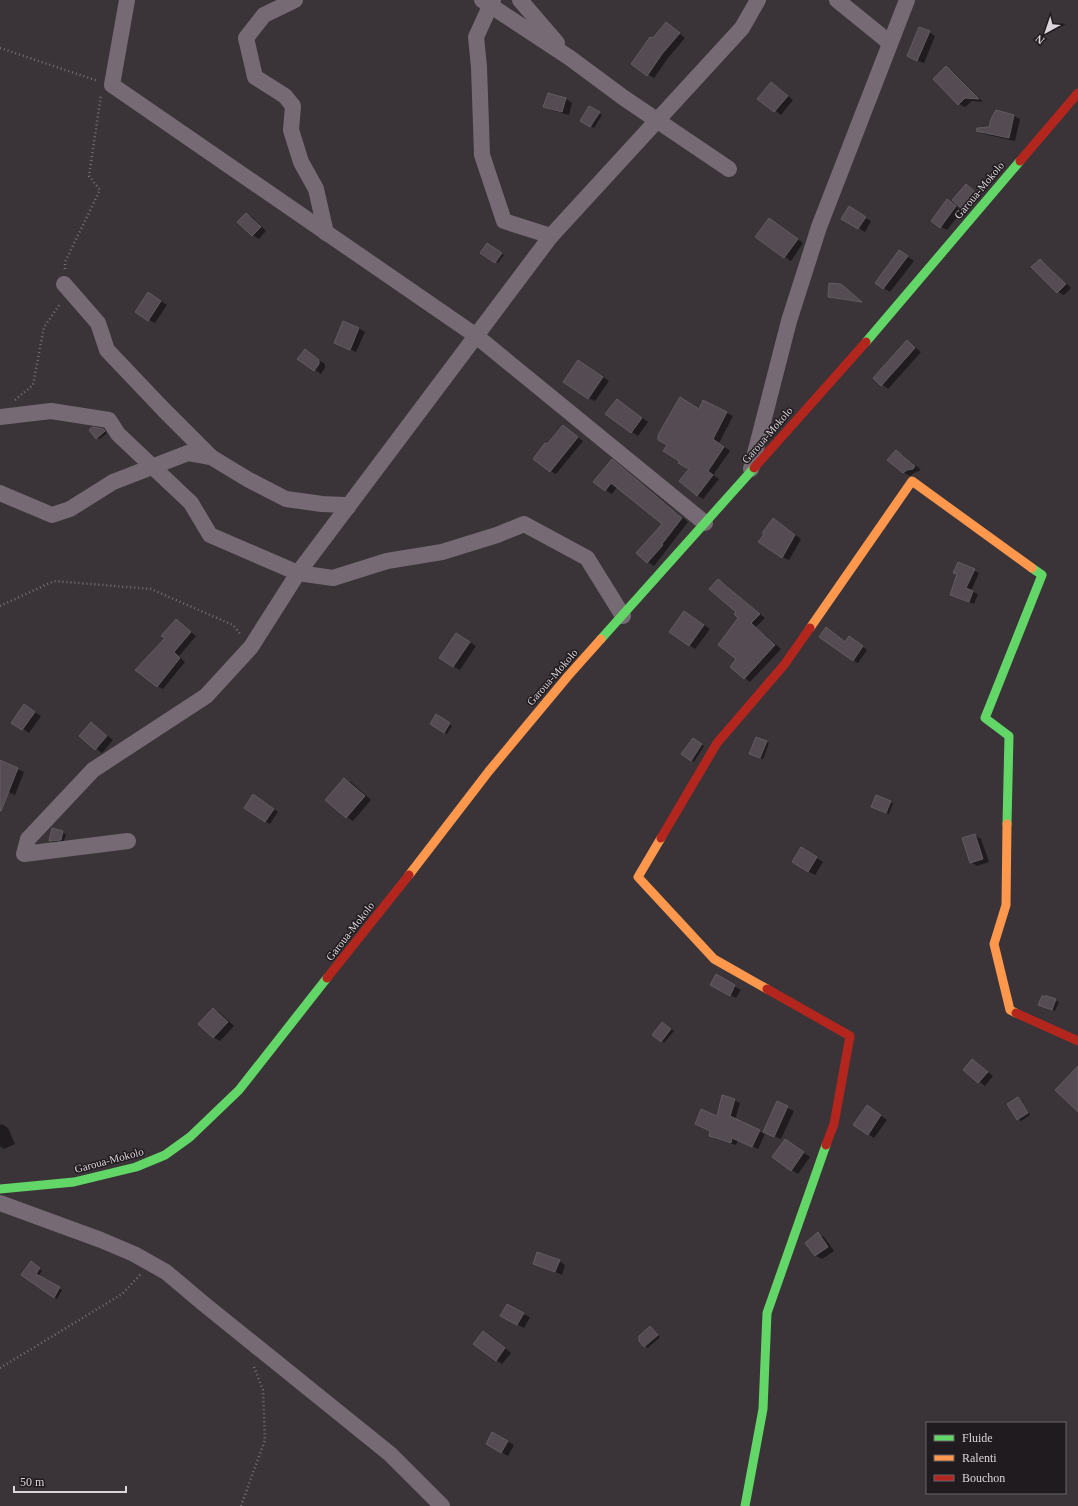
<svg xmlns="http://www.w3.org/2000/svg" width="1078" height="1506" font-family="Georgia,serif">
<rect width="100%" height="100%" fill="#3a3439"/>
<g fill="#0007">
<path d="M666 23 685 38 668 58 654 78 632 64Z"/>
<path d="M929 32 935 36 924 63 914 59Z"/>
<path d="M946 68 952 71 983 102 972 101 965 107 959 104Z"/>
<path d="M777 87 793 100 781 115 759 98Z"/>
<path d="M548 94 566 99 572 103 569 115 551 110 545 106Z"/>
<path d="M590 107 602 115 594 128 582 121Z"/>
<path d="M1014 116 1020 119 1015 141 984 134 978 130 990 128Z"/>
<path d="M969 187 977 194 965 209 962 207Z"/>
<path d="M953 204 962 211 947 230 941 227Z"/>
<path d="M849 208 871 221 865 232 842 218Z"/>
<path d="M246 214 252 217 266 231 259 239 253 235Z"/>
<path d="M776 223 803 243 791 261 785 257Z"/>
<path d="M490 246 504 255 498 263 482 252Z"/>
<path d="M905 255 914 261 890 292 876 283Z"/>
<path d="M1040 260 1046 264 1071 288 1064 295 1058 292Z"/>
<path d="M844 287 862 302 832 298 829 297Z"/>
<path d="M155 297 167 305 155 323 136 312Z"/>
<path d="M359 328 365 332 356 352 335 343Z"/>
<path d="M907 341 921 352 888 389 874 378Z"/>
<path d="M305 350 325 364V368L321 374 299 359Z"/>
<path d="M585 365 609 381 595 401 588 398Z"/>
<path d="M617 400 648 422 638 436 632 432Z"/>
<path d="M704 401 733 416 719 443 730 451 713 475 719 479 703 499 697 495 690 469 680 461 668 445 700 410Z"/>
<path d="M563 426 583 441 556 474 550 471 547 445Z"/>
<path d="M103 430 107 433 100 439 97 438Z"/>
<path d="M896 451 902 454 921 470 914 473 910 476 903 472Z"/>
<path d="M612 460 618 464 688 522 654 566 648 562 664 524 617 487 612 494 605 490Z"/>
<path d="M773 519 801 539 789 560 782 557Z"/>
<path d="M959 563 979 573 971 591 978 594 974 604 951 595 958 574Z"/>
<path d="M718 580 724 583 765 618 756 627 781 649 750 682 731 667 738 659 740 618 738 612Z"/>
<path d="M691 616 710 629 695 649 689 645Z"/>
<path d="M176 620 196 636 179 656 185 662 163 689 157 686 166 638Z"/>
<path d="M463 638 476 646 460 670 453 666Z"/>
<path d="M854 640 867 650 858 663 853 660Z"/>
<path d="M30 709 41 716 29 733 13 722Z"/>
<path d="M437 715 452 726 447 734 431 723Z"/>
<path d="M91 723 113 740 102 753 80 736Z"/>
<path d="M696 740 704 746 694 762 683 754Z"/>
<path d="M766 742 769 743 763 759 753 755Z"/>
<path d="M0 761 24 772 15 795 0 788Z"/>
<path d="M345 779 351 782 371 800 353 821 347 817Z"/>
<path d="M876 796 893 803 889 814 875 808Z"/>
<path d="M259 799 278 812 270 824 265 821Z"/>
<path d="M53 830 66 834 64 841 53 842 51 841Z"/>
<path d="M974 835 981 839 989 862 977 866 971 862Z"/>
<path d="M801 848 823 862 815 875 808 871Z"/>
<path d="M716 976 741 990 736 998 711 984Z"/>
<path d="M1047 997 1059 1002 1055 1011 1042 1006Z"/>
<path d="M213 1009 219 1012 234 1026 220 1041 213 1037Z"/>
<path d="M663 1023 674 1031 664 1043 653 1035Z"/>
<path d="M973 1060 993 1076 985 1086 965 1070Z"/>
<path d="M1018 1098 1020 1100 1030 1115 1021 1121 1018 1119Z"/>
<path d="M734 1100 740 1103 735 1120 765 1134 758 1149 738 1140 736 1145 715 1139 710 1136 711 1131 696 1124 717 1117Z"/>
<path d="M777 1103 794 1111 781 1139 771 1135Z"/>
<path d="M874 1110 887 1120 874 1138 868 1134Z"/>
<path d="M2 1124 8 1128 15 1144 4 1149 0 1146V1125Z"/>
<path d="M791 1144 810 1157 798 1174 792 1170Z"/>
<path d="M818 1234 824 1237 834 1251 822 1259 816 1256 807 1243Z"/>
<path d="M559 1261 565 1265 562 1275 534 1263Z"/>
<path d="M34 1264 42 1271 38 1276 62 1290 57 1299 22 1275Z"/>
<path d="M523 1314 530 1317 524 1328 508 1320Z"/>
<path d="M650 1328 660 1337 648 1348 645 1346Z"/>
<path d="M490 1336 511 1353 502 1364 496 1360Z"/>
<path d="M493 1433 514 1445 508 1456 487 1443Z"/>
</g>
<g fill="#554c53" stroke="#615c60">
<path d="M666 22 680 33 662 54 647 76 631 64 650 37 653 38Z"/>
<path d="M919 27 930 31 917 61 907 56Z"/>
<path d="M946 66 979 99 965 98 958 105 933 79Z"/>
<path d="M771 82 788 96 774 112 757 99Z"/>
<path d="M548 93 566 98 562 112 543 107Z"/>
<path d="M589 106 600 112 590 127 580 121Z"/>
<path d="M996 110 1014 115 1009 138 976 131 977 128 989 127 991 119Z"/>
<path d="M966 184 975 192 961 208 952 200Z"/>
<path d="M947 199 956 206 940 228 931 221Z"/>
<path d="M849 206 866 217 858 229 841 219Z"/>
<path d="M246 213 261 227 252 236 237 222Z"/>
<path d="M769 218 798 239 784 258 755 237Z"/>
<path d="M487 243 502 253 495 263 480 253Z"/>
<path d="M899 250 908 256 883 289 875 283Z"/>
<path d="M1040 259 1066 284 1057 293 1031 267Z"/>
<path d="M829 283 841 284 862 302 828 297Z"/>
<path d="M148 292 161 301 148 321 135 312Z"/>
<path d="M343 321 359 328 350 350 334 343Z"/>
<path d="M907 340 915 348 881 386 873 378Z"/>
<path d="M305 349 319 360V364L314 371 297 359Z"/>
<path d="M578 360 603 377 588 399 563 382Z"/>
<path d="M680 397 699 409 703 400 727 412 713 439 724 447 708 471 713 475 697 496 679 481 689 469 678 463 679 461 663 451 667 445 658 440V435Z"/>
<path d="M617 399 642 418 631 433 605 414Z"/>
<path d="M563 425 578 437 550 472 533 459 545 443 547 444Z"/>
<path d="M92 427 103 429 105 431 96 439 89 430Z"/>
<path d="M896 450 915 466 913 469 907 470 903 473 887 460Z"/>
<path d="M612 459 682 518 662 544 663 545 647 563 636 553 662 524 611 483 605 491 593 482Z"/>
<path d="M773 518 795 535 782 558 758 542 764 534 762 533Z"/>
<path d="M958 562 975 569 966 588 973 591 969 602 950 595 957 574 953 573Z"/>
<path d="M718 579 760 614 751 623 775 645 744 679 730 667 736 659 718 645 738 618 734 614 736 612 709 589Z"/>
<path d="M684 611 704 625 689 646 669 632Z"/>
<path d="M176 619 191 632 174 652 180 658 157 687 135 670 165 638 161 636Z"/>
<path d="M826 627 845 642 849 636 863 646 853 661 819 637Z"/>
<path d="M456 633 470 642 453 667 439 658Z"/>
<path d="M24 704 35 712 22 730 11 723Z"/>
<path d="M436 714 450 723 444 733 430 724Z"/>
<path d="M91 722 107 736 95 750 79 736Z"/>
<path d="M756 737 767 741 760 758 749 754Z"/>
<path d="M693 738 702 744 691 761 681 754Z"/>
<path d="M0 760 18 768 1 811H0Z"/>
<path d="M344 778 365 796 346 818 325 800Z"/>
<path d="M253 794 274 809 265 822 244 808Z"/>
<path d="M876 795 891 801 886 813 871 807Z"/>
<path d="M52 828 63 831 61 840 49 841Z"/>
<path d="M975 834 983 859 970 863 962 838Z"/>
<path d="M801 847 817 857 808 872 792 862Z"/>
<path d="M716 974 735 985 730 996 710 985Z"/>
<path d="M1042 996H1047L1056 999 1052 1010 1038 1005Z"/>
<path d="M213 1008 228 1022 213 1038 198 1024Z"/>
<path d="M662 1022 671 1029 661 1042 652 1035Z"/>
<path d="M972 1059 988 1072 978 1083 963 1070Z"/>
<path d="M1078 1066V1112L1055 1090Z"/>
<path d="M722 1095 735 1099 730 1116 760 1130 752 1147 732 1138 731 1143 709 1136 710 1131 695 1124 701 1109 717 1116Z"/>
<path d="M1018 1097 1028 1113 1017 1120 1007 1104Z"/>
<path d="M777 1101 788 1106 774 1137 763 1132Z"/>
<path d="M867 1105 881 1115 868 1135 853 1125Z"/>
<path d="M785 1139 804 1152 791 1171 772 1157Z"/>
<path d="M818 1232 828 1247 815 1256 805 1243Z"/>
<path d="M537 1252 560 1260 555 1272 533 1264Z"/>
<path d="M31 1261 40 1268 36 1274 60 1287 54 1298 21 1275Z"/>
<path d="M507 1304 524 1313 517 1325 500 1316Z"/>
<path d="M650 1326 658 1335 644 1347 639 1341V1336Z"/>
<path d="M483 1331 505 1348 496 1361 473 1344Z"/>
<path d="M492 1432 508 1441 501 1453 486 1444Z"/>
</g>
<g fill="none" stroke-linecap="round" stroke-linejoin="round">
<g stroke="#766f74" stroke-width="2.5" stroke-dasharray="1 3" stroke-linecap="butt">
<path d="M0 48 98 81"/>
<path d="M65 269V262L100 190 89 176 101 95"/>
<path d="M15 400 33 385 44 327 60 304"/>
<path d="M0 606 54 581 151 589 233 625 241 635"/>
<path d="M0 1368 122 1294 141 1274"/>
<path d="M241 1506 265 1440 263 1390 253 1364"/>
</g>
<g stroke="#766b74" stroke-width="16">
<path d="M127 0 112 85 475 335 705 523"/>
<path d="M295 0 264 15 246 38 255 77 285 96 293 106 291 130 301 162 316 189 326 233"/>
<path d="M482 0 570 58 624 98 729 169"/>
<path d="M493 0 476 37 479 67 482 155 504 221 551 236"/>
<path d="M520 0 557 43"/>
<path d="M837 0 890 43"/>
<path d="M64 284 98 323 107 350 164 410 211 457"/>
<path d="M0 417 51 411 109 420 118 434 191 503 210 535 298 573 333 578 387 561 442 552 497 535 524 524 587 558 623 616"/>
<path d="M751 469 789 321 819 227 907 0"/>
<path d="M0 493 52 515 70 509 113 482 188 453 211 457 249 480 286 499 322 504 345 505 348 507"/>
<path d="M128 841 24 854 28 839 93 770 206 696 251 647 298 573 551 236 742 28 758 0"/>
<path d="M0 1203 101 1240 134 1254 166 1272 204 1304 390 1454 442 1506"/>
</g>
<g stroke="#63d668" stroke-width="9">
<path d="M866 342 1020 161"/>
<path d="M601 639 754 468"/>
<path d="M1007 824 1009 736 985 718 1042 575 1032 568"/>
<path d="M0 1189 74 1182 136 1167 165 1155 190 1137 239 1090 327 978"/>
<path d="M745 1506 763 1409 767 1313 826 1145"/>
</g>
<g stroke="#ff974d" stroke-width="9">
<path d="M810 628 912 481 1032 568"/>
<path d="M1007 824 1006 905 994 944 1010 1010 1016 1013"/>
<path d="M661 838 638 877 714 959 767 989"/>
<path d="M409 875 489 771 568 676 601 639"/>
</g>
<g stroke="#b3261e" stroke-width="9">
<path d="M1020 161 1078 93"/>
<path d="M754 468 866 342"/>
<path d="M661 838 717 743 784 665 810 628"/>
<path d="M327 978 409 875"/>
<path d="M767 989 850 1036 834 1124 826 1145"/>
<path d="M1016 1013 1078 1041"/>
</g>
</g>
<g text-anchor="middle" stroke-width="3" stroke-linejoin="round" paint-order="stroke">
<g font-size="11" fill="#dcd5db" stroke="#201b1f">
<text transform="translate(979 190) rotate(-50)" y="4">Garoua-Mokolo</text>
<text transform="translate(767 435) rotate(-49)" y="4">Garoua-Mokolo</text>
<text transform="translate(552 677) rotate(-49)" y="4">Garoua-Mokolo</text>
<text transform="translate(350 931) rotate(-52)" y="4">Garoua-Mokolo</text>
<text transform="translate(109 1160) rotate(-15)" y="4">Garoua-Mokolo</text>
</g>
</g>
<rect x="926" y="1422" width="140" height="72" fill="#201b1f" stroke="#6b656a"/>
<rect x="934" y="1435" width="20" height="6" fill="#63d668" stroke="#6b656a"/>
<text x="962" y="1442" font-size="12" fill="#dcd5db">Fluide</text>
<rect x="934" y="1455" width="20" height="6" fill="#ff974d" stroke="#6b656a"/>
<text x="962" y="1462" font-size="12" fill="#dcd5db">Ralenti</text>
<rect x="934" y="1475" width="20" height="6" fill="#b3261e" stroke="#6b656a"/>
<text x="962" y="1482" font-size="12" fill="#dcd5db">Bouchon</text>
<g transform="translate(1046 32) rotate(220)" stroke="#201b1f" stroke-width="3" paint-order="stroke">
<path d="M0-3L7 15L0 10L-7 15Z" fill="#dcd5db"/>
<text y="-6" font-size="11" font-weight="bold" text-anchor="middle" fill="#dcd5db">N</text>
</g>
<path d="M14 1486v6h112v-6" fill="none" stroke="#dcd5db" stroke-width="2"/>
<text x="20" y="1486" font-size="12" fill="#dcd5db" stroke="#201b1f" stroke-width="3" paint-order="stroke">50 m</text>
</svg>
